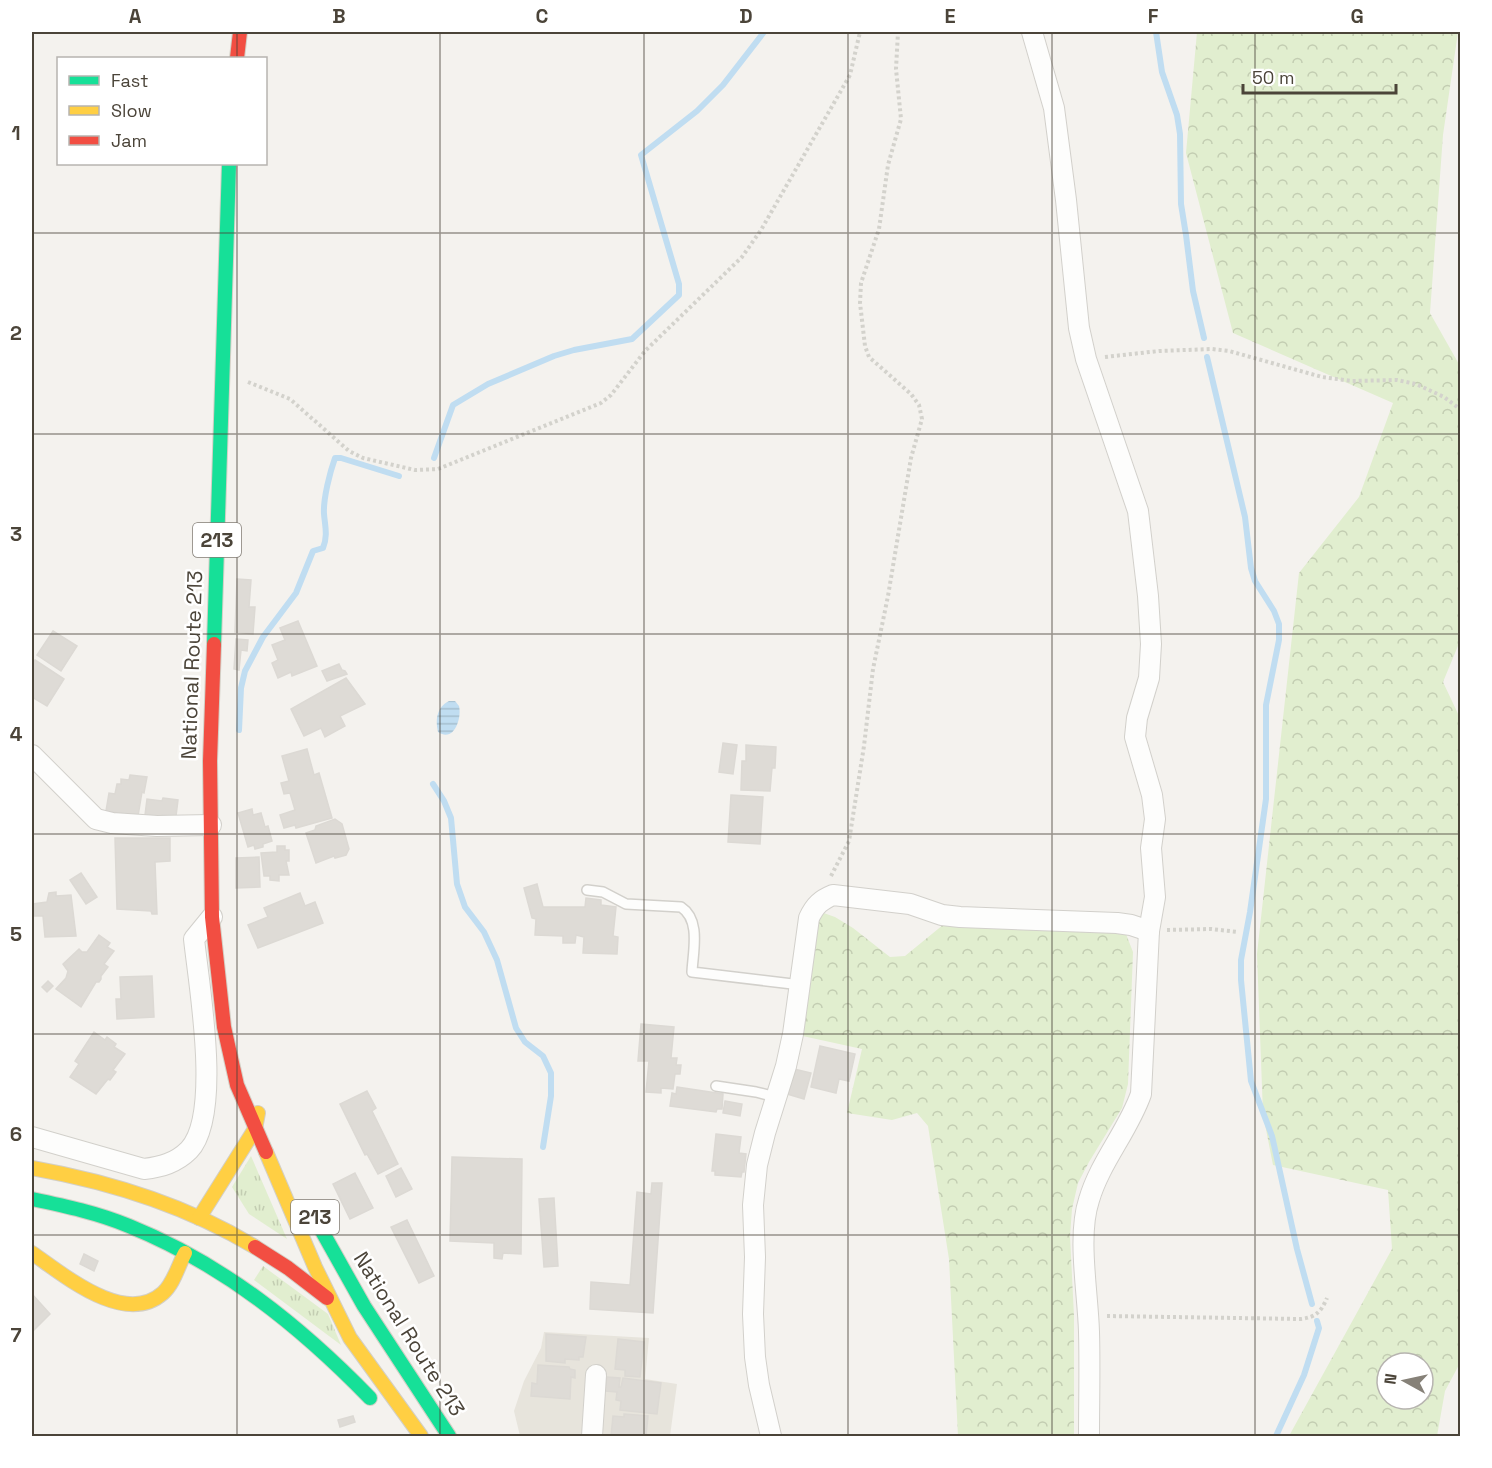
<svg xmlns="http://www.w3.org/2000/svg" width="1492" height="1468" font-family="'Space Grotesk',sans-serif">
<defs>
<pattern id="grass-tufts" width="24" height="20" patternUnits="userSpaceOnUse" patternTransform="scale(1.5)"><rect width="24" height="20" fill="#e1eecf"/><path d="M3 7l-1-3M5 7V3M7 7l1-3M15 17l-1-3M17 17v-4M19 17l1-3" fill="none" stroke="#c3cdb2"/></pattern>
<pattern id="forest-crowns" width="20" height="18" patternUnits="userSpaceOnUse" patternTransform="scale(1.5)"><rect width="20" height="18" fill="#e1eecf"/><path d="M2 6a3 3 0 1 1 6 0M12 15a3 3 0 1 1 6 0" fill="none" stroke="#c3cdb2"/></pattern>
<pattern id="water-rules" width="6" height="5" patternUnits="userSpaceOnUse" patternTransform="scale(1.5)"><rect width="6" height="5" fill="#c0ddf1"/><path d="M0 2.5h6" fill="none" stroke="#a6bfcf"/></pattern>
</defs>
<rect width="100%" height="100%" fill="#f4f2ee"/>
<path fill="#e7e4dc" d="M544 1332 649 1338 645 1379 677 1384 670 1436H600L605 1369 588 1367 583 1436H520L514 1411 524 1381 541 1348Z"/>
<g fill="url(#grass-tufts)">
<path d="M251 1156 287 1239 249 1214 232 1187Z"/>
<path d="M263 1266 328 1314 341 1345 254 1280Z"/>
</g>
<g fill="url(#forest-crowns)" fill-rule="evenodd">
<path d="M1197 32H1458L1443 135 1430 313 1460 366V641L1443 682 1460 718V1363L1445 1391 1437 1436H1289L1392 1249 1388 1190 1273 1165 1263 1114 1257 954 1299 573 1359 497 1393 403 1233 333 1186 153ZM1387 1363H1423V1399H1387Z"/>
<path d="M818 911 835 917 853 928 890 957 905 956 949 920 1124 929 1133 952 1128 1084 1122 1108 1089 1162 1078 1183 1072 1209 1070 1236 1074 1316V1436H958L949 1259 928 1126 917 1113 892 1120 847 1113 862 1049 798 1035Z"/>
</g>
<path fill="url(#water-rules)" d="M449 701H455L459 706C462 718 454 743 438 732 435 719 437 707 449 701Z"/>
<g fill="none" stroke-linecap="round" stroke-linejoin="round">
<g stroke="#c0ddf1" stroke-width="6">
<path d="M1156 32 1162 72 1177 115 1180 134 1181 204 1186 235 1193 291 1204 338"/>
<path d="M1207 357 1245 517 1251 568 1255 581 1274 611 1279 624V640L1266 705V799L1250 912 1241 960V980L1251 1081 1272 1136 1297 1249 1312 1304"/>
<path d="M434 458 453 405 488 384 554 356 574 350 632 339 679 295V284L641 155 697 111 723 85 764 32"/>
<path d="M239 730 241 688 245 671 263 637 296 593 313 551 323 548C328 536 325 526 324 514 323 499 330 472 335 458H341L399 476"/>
<path d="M433 784 444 801 451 818 457 884 465 907 484 932 497 960 516 1028 525 1042 543 1056 551 1073V1096L543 1147"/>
<path d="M1276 1436 1304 1375 1319 1328 1317 1321"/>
</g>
</g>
<g fill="#dedbd6" stroke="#dcd9d4" stroke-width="1.5">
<path d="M237 579 251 580 249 607H255L253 634 235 632Z"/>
<path d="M298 621 317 666 292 676 291 672 278 678 272 663 278 660 272 645 285 640 280 628Z"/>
<path d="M53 631 77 646 61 671 37 655Z"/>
<path d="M236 639 248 640 247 651 241 650 239 670 234 669Z"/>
<path d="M35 660 64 679 47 706 32 697V665Z"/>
<path d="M339 664 342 670 345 671 347 674 327 681 322 671Z"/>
<path d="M346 678 365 704 340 716 345 726 325 737 321 728 304 736 291 709Z"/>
<path d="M723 743 737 745 733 774 719 772Z"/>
<path d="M746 745 776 747 775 768H772L770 791 741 790 742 761H746Z"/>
<path d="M307 749 314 775 319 773 332 818 296 828 295 825 284 828 280 815 295 810 290 793 284 794 281 783 289 781 282 756Z"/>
<path d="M130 775 147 777 144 793 142 792 138 816 106 811 109 793 115 794 117 784H121V779L129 780Z"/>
<path d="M731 795 763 797 760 844 728 842Z"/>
<path d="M163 798 178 800 176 816 162 815V817L145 815 147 799 162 801Z"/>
<path d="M252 809 253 815 261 813 265 827 268 826 272 841 263 844V847L255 849 254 845 248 847 238 813Z"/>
<path d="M335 819 342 824 349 849 346 855 335 858 334 856 316 863 306 833 315 830 316 826Z"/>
<path d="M115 838H170V861L155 862 157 914H152L151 911 117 909Z"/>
<path d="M277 846H285V850H289V861H286L289 875H279V881L270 880V876H264L261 853 277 852Z"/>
<path d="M259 857 260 887 236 888V858Z"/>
<path d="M81 873 97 897 86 904 70 880Z"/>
<path d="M537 884 543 907H585L586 898 601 900V905L616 907 613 936 618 937 617 954 583 953 584 937 576 935 575 943H563V936L535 935 536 919 532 918 524 888Z"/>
<path d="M56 892V896L71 895 76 936 45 937 43 916H34L33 904 47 902 49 893Z"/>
<path d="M300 893 305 906 315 902 323 923 258 948 248 925 268 917 264 908Z"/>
<path d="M99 935 110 943 107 947 114 951 104 964 108 967 101 976V979L99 982H96L81 1007 56 989 66 978 68 971 63 964 79 949 82 952H87Z"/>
<path d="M152 976 154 1017 117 1019 116 999H121L120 977Z"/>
<path d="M48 981 53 986 47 992 42 987Z"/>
<path d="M641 1024 674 1027 671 1058H677L676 1065H681L680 1074H675L673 1089 661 1088V1093L646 1092 649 1061H638Z"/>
<path d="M94 1032 105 1040 107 1037 116 1044 114 1047 125 1054 113 1070 116 1072 110 1080 108 1079 96 1094 70 1077 79 1064 75 1061Z"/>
<path d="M820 1046 855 1054 849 1081 839 1079 836 1093 811 1087Z"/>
<path d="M794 1069 811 1073 804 1099 787 1094Z"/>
<path d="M677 1087 723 1094 722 1109H717L716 1112 670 1106 672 1093 676 1094Z"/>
<path d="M367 1091 376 1108 372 1111 398 1164 378 1174 367 1154 365 1155 340 1104Z"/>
<path d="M725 1101 742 1104 740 1116 723 1113Z"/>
<path d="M716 1134 741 1137 739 1153 746 1154 744 1172H742L741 1177 715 1175V1171H712Z"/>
<path d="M452 1157 522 1159 521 1254 503 1253 502 1259 494 1258V1243L450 1241Z"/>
<path d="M401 1168 412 1189 396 1197 386 1176Z"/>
<path d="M355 1173 373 1208 350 1219 333 1184Z"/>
<path d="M652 1183H662L653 1313 590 1309 591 1282 630 1285 637 1192 651 1194Z"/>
<path d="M554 1198 558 1266 544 1267 539 1199Z"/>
<path d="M407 1220 434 1276 419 1283 391 1227Z"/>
<path d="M84 1254 98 1261 94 1271 80 1264Z"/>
<path d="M32 1294 50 1314 32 1332Z"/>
<path d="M546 1334 586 1337 583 1357H579V1360L565 1359V1363L546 1361Z"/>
<path d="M618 1339 644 1342 640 1377 625 1376V1370L615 1369Z"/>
<path d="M538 1365 569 1367 570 1369 575 1370V1378L571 1377 570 1399 531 1396 532 1383 537 1384Z"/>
<path d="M607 1377 620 1378 619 1387H621L623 1378 661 1383 657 1414 620 1410 621 1401 616 1400 617 1392 605 1391Z"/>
<path d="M624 1414 648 1416 646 1436H611L613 1416 624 1417Z"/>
<path d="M353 1416 355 1422 340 1427 338 1420Z"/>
</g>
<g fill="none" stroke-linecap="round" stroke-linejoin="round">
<g stroke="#d2d0cb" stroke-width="12">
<g id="lane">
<path d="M587 890 603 892 626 904 681 907C701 920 693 951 692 972L801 985"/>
<path d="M716 1086 756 1092 776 1097"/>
</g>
</g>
<g stroke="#d2d0cb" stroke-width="22">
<g id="street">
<path d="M1032 32 1054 108 1066 200 1079 328 1086 359 1138 511 1148 596 1151 644 1149 678 1137 718 1135 737 1152 795 1155 819 1151 848 1155 897 1149 931 1141 1094C1128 1131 1100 1162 1089 1200 1077 1236 1088 1293 1089 1332 1090 1366 1089 1402 1089 1436"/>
<path d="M32 755 96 819 112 823 157 826 211 825"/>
<path d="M32 1137 144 1169C161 1167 176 1163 189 1150 222 1115 199 986 194 939L212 917"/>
<path d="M592 1436 596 1375"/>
<path d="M771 1436 759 1385 755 1357 753 1314 755 1257 753 1205 757 1165 765 1133 786 1066 793 1034 809 918C815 905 821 900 833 895L910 904 942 915 960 917 1117 923 1131 925 1149 931"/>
</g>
</g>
<g stroke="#d3cfc5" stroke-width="16">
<g id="fast">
<path d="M214 644 229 164"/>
<path d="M32 1199C65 1206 98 1213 129 1226 223 1264 300 1326 370 1398"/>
<path d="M318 1224 364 1306 449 1436"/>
</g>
</g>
<g stroke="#d3cfc5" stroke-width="16">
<g id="slow">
<path d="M266 1152 315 1267 350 1338 421 1436"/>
<path d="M32 1168C111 1182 186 1205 255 1247"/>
<path d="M199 1218 255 1129 258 1113"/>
<path d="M32 1253C64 1275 125 1327 163 1293 174 1283 178 1266 185 1253"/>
</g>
</g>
<g stroke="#d3cfc5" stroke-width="16">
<g id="jam">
<path d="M237 58 240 32"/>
<path d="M214 644 210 761 212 917 224 1027 237 1085 266 1152"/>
<path d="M255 1247 288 1268 327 1298"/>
</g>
</g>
<g stroke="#d3d2cc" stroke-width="4" stroke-dasharray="3 3" stroke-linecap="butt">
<path d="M1105 357 1159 351 1212 349 1229 351 1322 377 1352 381 1397 380 1416 384 1444 397 1460 409"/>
<path d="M248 382 290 399 349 451 363 458 415 470 438 469 601 403 611 395 645 351 742 257 761 230 850 75 860 32"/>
<path d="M831 876 849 841 864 746 873 669 888 596 911 458 922 419 919 405 911 394 869 357 865 346 860 303 861 283 879 229 888 165 901 119 896 69 898 32"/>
<path d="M1167 930 1211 929 1238 932"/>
<path d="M1107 1316 1301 1319C1316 1317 1321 1312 1327 1298"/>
</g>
<use href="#lane" stroke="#fdfdfc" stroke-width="9"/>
<use href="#street" stroke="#fdfdfc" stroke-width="20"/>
<use href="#fast" stroke="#16e098" stroke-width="14"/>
<use href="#slow" stroke="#ffcf43" stroke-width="14"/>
<use href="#jam" stroke="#f24e42" stroke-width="14"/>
</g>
<path fill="none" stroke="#4b4439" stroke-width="1.5" stroke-opacity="0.55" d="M237 32V58M440 32V1436M644 32V1436M848 32V1436M1052 32V1436M1255 32V1436M237 164V1436M32 233H1460M32 434H1460M32 634H1460M32 834H1460M32 1034H1460M32 1235H1460"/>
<g text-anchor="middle" stroke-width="5" stroke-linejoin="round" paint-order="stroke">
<g fill="#fff" stroke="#817c74" stroke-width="1.5">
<rect x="193" y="523" width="48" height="34" rx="4.5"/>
<rect x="291" y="1200" width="48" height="34" rx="4.5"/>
</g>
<g font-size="20" font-weight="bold" fill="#4b4439">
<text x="217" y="547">213</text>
<text x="315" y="1224">213</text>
</g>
<g font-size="21" fill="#4b4439" stroke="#fff">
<text transform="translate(192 665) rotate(-88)" y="7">National Route 213</text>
<text transform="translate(409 1334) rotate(58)" y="7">National Route 213</text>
</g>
</g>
<rect width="1492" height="1468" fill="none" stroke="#ffffff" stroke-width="66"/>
<rect x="57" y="57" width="210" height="108" fill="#ffffff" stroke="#b7b4b0" stroke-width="1.5"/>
<rect x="69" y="76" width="30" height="9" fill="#16e098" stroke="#b7b4b0" stroke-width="1.5"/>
<text x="111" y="87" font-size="18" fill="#4b4439">Fast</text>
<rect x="69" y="106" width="30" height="9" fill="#ffcf43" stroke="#b7b4b0" stroke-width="1.5"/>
<text x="111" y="117" font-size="18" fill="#4b4439">Slow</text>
<rect x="69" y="136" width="30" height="9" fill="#f24e42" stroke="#b7b4b0" stroke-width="1.5"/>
<text x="111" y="147" font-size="18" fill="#4b4439">Jam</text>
<g transform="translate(1405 1381) rotate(278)"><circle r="28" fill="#ffffff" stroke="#b7b4b0" stroke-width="1.5"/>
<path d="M0-4.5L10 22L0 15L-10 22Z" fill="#868178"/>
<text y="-9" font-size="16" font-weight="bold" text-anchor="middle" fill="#4b4439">N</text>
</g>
<path d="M1243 84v9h153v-9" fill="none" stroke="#4b4439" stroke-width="3"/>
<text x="1252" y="84" font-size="18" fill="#4b4439" stroke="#ffffff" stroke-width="4.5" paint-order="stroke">50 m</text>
<rect x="33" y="33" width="1426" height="1402" fill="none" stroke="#4b4439" stroke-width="2"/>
<g font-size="20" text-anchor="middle" font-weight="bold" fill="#4b4439">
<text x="135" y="23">A</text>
<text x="339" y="23">B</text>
<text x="542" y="23">C</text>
<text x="746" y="23">D</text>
<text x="950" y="23">E</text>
<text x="1153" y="23">F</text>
<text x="1357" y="23">G</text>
<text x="16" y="140">1</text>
<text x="16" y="340">2</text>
<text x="16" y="541">3</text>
<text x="16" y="741">4</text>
<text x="16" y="941">5</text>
<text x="16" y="1141">6</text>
<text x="16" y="1342">7</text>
</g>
</svg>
